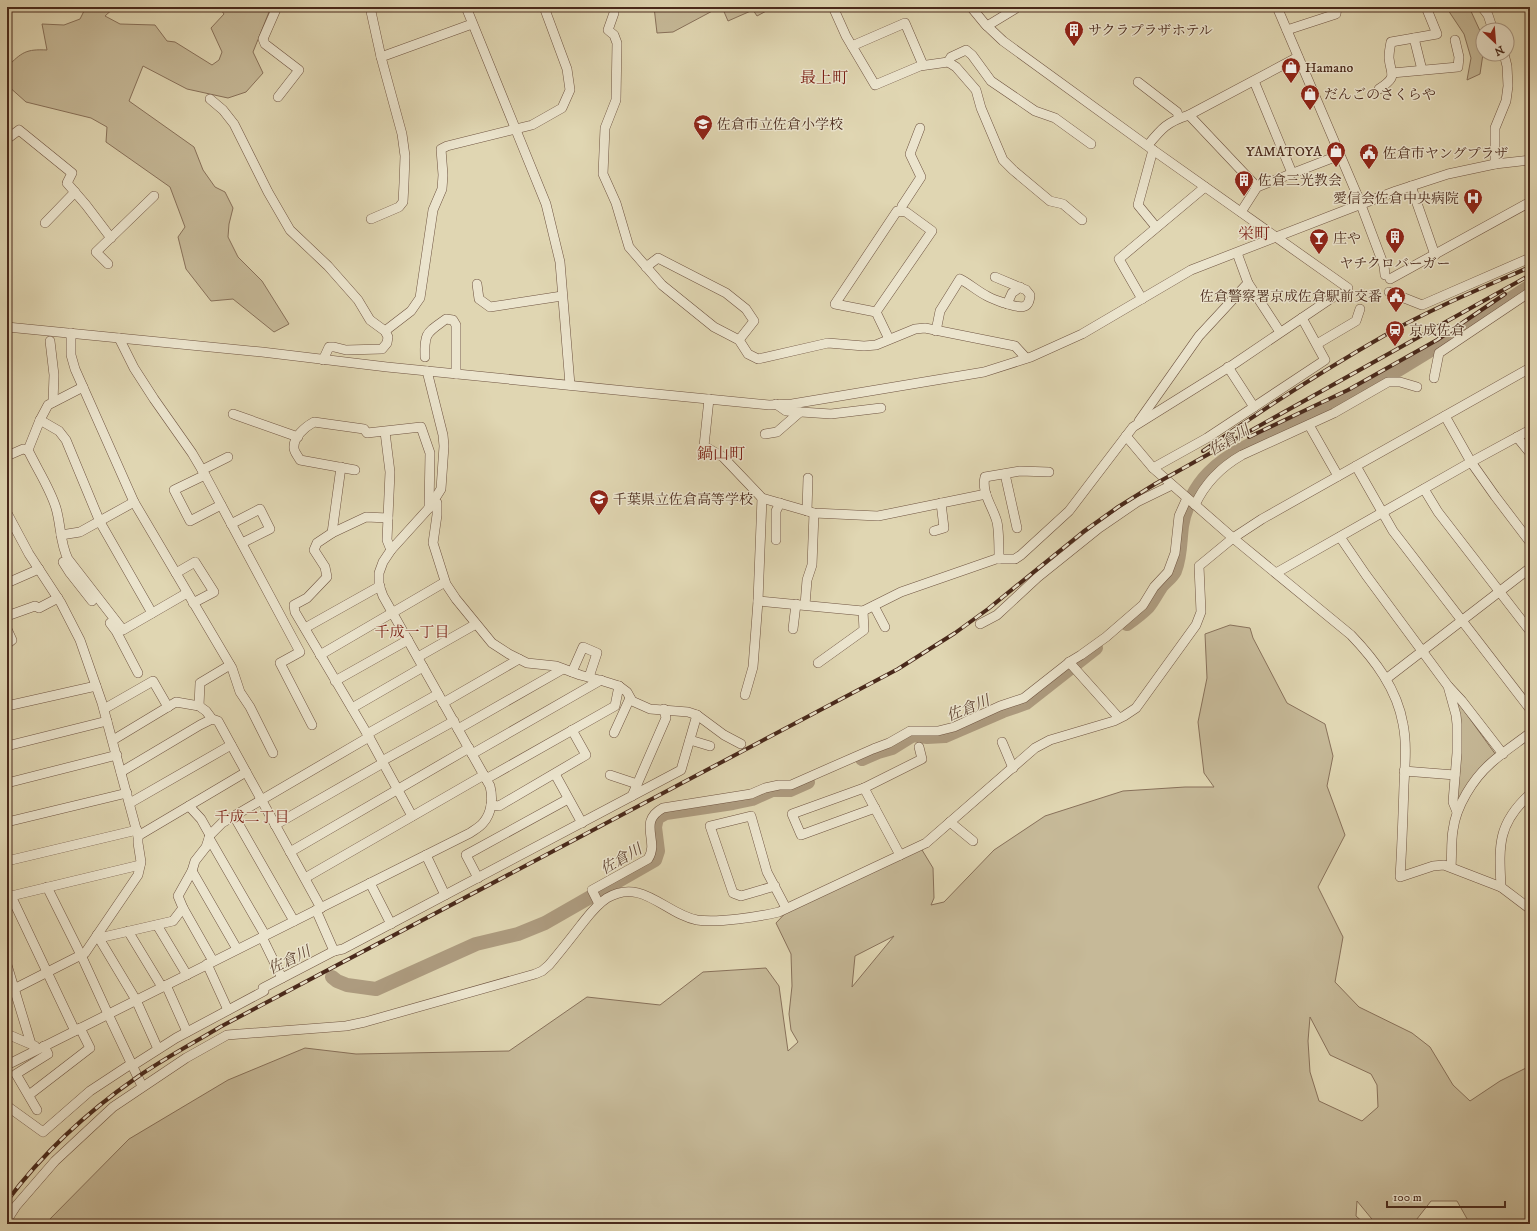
<svg xmlns="http://www.w3.org/2000/svg" width="1537" height="1231" font-family="'IM FELL DW Pica','Noto Serif JP',serif">
<rect width="100%" height="100%" fill="#e0d6b2"/>
<filter id="stains"><feTurbulence type="fractalNoise" baseFrequency=".005" numOctaves="4"/><feColorMatrix values="0 0 0 0 .2 0 0 0 0 .09 0 0 0 0 .02 0 0 0 .5 -.17"/></filter>
<radialGradient id="worn" r=".72"><stop offset=".6" stop-color="#630" stop-opacity="0"/><stop offset="1" stop-color="#630" stop-opacity=".3"/></radialGradient>
<g fill="#c6b998" stroke="#88715a" fill-rule="evenodd">
<path d="M86 7H115L105 16 120 24 155 25 167 41 175 42 212 65 219 60 222 52 211 28 224 14 219 7H271L253 52 263 73 246 92 228 98 187 89 143 66 129 101 194 147 203 170 215 187 225 192 233 208 229 224 228 237 238 257 262 281 289 324 274 332 233 299 211 301 186 269 178 237 185 227 170 187 106 142 107 127 91 118 26 102 7 85V67C22 52 26 49 47 50L42 24 64 25 80 19Z"/>
<path d="M654 7H718V8L673 32 657 33Z"/>
<path d="M722 7H772V8L757 16 753 10 728 21Z"/>
<path d="M1446 7H1469L1481 33 1483 54 1480 74 1467 80 1471 58 1464 34Z"/>
<path d="M1230 625 1250 628 1253 638 1287 703 1325 724 1333 756 1327 786 1345 835 1318 887 1343 937 1335 982 1359 1007 1412 1033 1430 1047 1453 1085 1470 1101 1500 1081 1530 1066V1224H1470L1457 1201H1431L1413 1224H1376L1357 1201 1356 1216 1365 1224H45L129 1139 228 1080 305 1048 356 1054 509 1051 587 997 660 1005 703 972 766 968 779 986 788 1051 798 1042 791 1030 789 1014 792 986 791 954 776 923 795 903 919 845 933 868 934 898 931 905 944 902 994 850 1045 816 1123 791 1185 787H1214L1204 773 1198 722 1207 678 1205 634ZM894 936 852 987 855 956ZM1310 1017 1330 1055 1371 1074 1377 1085 1378 1107 1362 1121 1319 1101 1310 1072 1308 1041Z"/>
<path d="M1457 701 1496 755 1458 802 1456 801Z"/>
</g>
<g fill="none" stroke-linecap="round" stroke-linejoin="round">
<g stroke="#ad9b7f" stroke-width="14">
<path d="M1127 624C1134 619 1142 613 1148 607 1153 601 1157 593 1161 587 1165 582 1172 577 1175 571 1181 556 1180 541 1182 526 1185 507 1196 486 1209 473 1239 442 1299 426 1337 405 1404 369 1467 327 1530 286"/>
<path d="M862 759 878 752 892 748 913 735 927 737 945 736 1003 711 1026 703 1096 648"/>
<path d="M332 977 337 981 347 985 376 989 476 944 518 934 545 923 655 860 658 851 655 827 657 818 666 813 733 803 752 799 772 790H790L808 782"/>
</g>
<g stroke="#6f5441" stroke-width="10">
<g id="minor">
<path d="M277 7 263 39 265 44 299 70 278 97"/>
<path d="M370 7 381 57"/>
<path d="M466 7 546 204 560 262 570 385"/>
<path d="M614 7V13L608 30 614 35 617 43 616 100 605 128 603 174 616 203 629 247 662 285 714 327 739 340"/>
<path d="M833 7 846 36 875 85 920 66 948 62 956 67 976 90 981 108 1003 160 1013 170 1050 201 1063 204 1082 220"/>
<path d="M971 7 985 24 1003 41 1153 150 1348 288"/>
<path d="M1277 7 1358 197 1384 266 1385 275"/>
<path d="M1482 7 1488 15 1493 30"/>
<path d="M987 26 1015 9"/>
<path d="M1287 30 1336 14 1337 7"/>
<path d="M1414 38 1422 70"/>
<path d="M852 46 905 23 923 65"/>
<path d="M948 62 951 57 966 50 972 55 991 81 1035 111 1055 118 1091 144"/>
<path d="M1392 73 1458 67 1459 57 1455 40"/>
<path d="M1254 81 1292 173"/>
<path d="M1138 82 1177 112 1179 118"/>
<path d="M1379 89C1398 76 1391 76 1389 58 1389 53 1390 47 1391 42L1437 34 1426 7"/>
<path d="M210 99 223 110 234 124 268 192 290 230 328 266 358 300 370 320 385 331 388 337 387 343 382 349 346 350 334 347H329L323 360"/>
<path d="M1189 115 1257 187 1340 155"/>
<path d="M7 139 19 130 72 173 67 183 86 205 111 238"/>
<path d="M1148 145C1162 128 1167 122 1189 115L1298 57"/>
<path d="M1153 150 1138 205 1156 227"/>
<path d="M1495 164V128L1506 101 1508 86 1507 66 1504 54"/>
<path d="M1411 186 1435 255"/>
<path d="M901 211 902 206 921 177 910 154 920 128"/>
<path d="M1241 212 1257 187"/>
<path d="M371 219 399 207 403 202 404 183 405 156 402 134 381 57 472 24"/>
<path d="M45 223 75 192"/>
<path d="M1237 253 1248 283 1280 332"/>
<path d="M108 264 96 252 154 196"/>
<path d="M646 267 658 258 726 293 746 309 754 321 739 340 748 354 758 359 828 343 864 346 876 345 915 329 925 328 1015 346 1026 358"/>
<path d="M1390 279 1530 202"/>
<path d="M477 284 479 299 490 307 562 296"/>
<path d="M1389 292 1422 305 1530 258"/>
<path d="M1142 299 1119 259 1205 187"/>
<path d="M1007 304 1012 293 1020 287"/>
<path d="M876 312 932 231 906 212 897 211 835 304 876 312 889 339"/>
<path d="M7 327 262 352 387 367 636 392 769 405 792 404 984 372 1031 357 1082 334 1191 270 1351 208 1396 191 1448 174 1495 164 1530 160"/>
<path d="M385 331 411 311 420 298 433 210 442 189 443 175 441 149 447 146 532 125 562 108 570 90 567 69 544 7"/>
<path d="M936 331 940 311 960 279C970 284 977 291 987 296 992 299 999 301 1004 303 1016 306 1029 313 1030 295L1026 290 995 277"/>
<path d="M71 333V355L75 369 134 502 232 668 240 692 250 707 273 753"/>
<path d="M119 338 134 368 154 399 192 453 205 475 300 652 280 663 312 725"/>
<path d="M50 341 54 375 53 402"/>
<path d="M1317 344 1356 321 1360 309"/>
<path d="M425 357C424 332 427 333 446 319L453 320 456 325V374"/>
<path d="M1228 367 1254 407"/>
<path d="M1434 378 1439 353 1530 292"/>
<path d="M83 387 48 405 40 420 28 450C37 469 50 488 56 508 61 525 60 544 68 559L123 630 187 593"/>
<path d="M709 399 704 446 723 457 762 498 814 513 878 516 986 494"/>
<path d="M776 404 786 411 831 414 881 408"/>
<path d="M233 414 298 437"/>
<path d="M1445 416 1471 462 1495 496 1530 542"/>
<path d="M40 420 59 431 66 440 100 522 152 613"/>
<path d="M1139 421 1199 336 1248 283"/>
<path d="M1309 425 1338 476"/>
<path d="M385 432 390 472 387 540 391 550"/>
<path d="M765 434 777 432 800 412"/>
<path d="M1126 436 1153 468 1233 538 1351 635C1375 660 1397 689 1403 724 1407 744 1405 765 1404 785 1403 816 1402 847 1400 877L1433 866 1444 865 1501 887 1530 909"/>
<path d="M1517 437 1530 453"/>
<path d="M7 456 23 449 28 450"/>
<path d="M1356 466 1393 531 1530 709"/>
<path d="M1153 468 1207 438 1325 360 1302 318"/>
<path d="M202 470 228 457"/>
<path d="M355 470 300 460C298 456 294 452 294 448 293 437 305 427 314 422L364 429 367 433 421 427 430 453 429 508"/>
<path d="M1005 474 1017 528"/>
<path d="M205 475 174 490 190 521 221 505"/>
<path d="M1424 489 1438 512 1530 631"/>
<path d="M434 502 437 503V515L433 543 446 584 456 599 492 643 509 654 527 663 556 666 580 675 603 681 619 686 627 692 632 701 650 709 688 712 697 715 724 735 741 744"/>
<path d="M1195 505C1205 483 1221 467 1242 455L1334 413 1388 382H1400L1417 387"/>
<path d="M807 511 808 478"/>
<path d="M7 513 29 554 61 603 80 640 102 703 138 836 246 772"/>
<path d="M388 518 366 517 332 533 317 543 314 550 325 567 327 577 307 598 294 605 295 612 369 737 412 816"/>
<path d="M231 524 260 509 270 529 242 543"/>
<path d="M934 531 944 528 941 503"/>
<path d="M332 533 341 467"/>
<path d="M61 535 80 532 134 502"/>
<path d="M1340 537 1366 575 1448 686 1456 715 1457 724V753L1453 802 1457 812"/>
<path d="M776 540V511L780 503"/>
<path d="M999 559C999 550 999 531 997 522 993 507 981 493 985 477L1020 471 1049 472"/>
<path d="M63 562 70 573 92 601"/>
<path d="M176 573 195 562 214 592 193 603"/>
<path d="M1276 573 1471 462 1530 430"/>
<path d="M7 583 39 569"/>
<path d="M758 601 863 611 901 592 996 559H1015L1021 555 1069 511 1133 427 1234 364 1336 295 1346 294"/>
<path d="M805 605 807 580 812 565 814 513"/>
<path d="M874 606 885 627"/>
<path d="M7 616 35 606 39 608 58 598"/>
<path d="M110 623 116 631 138 673"/>
<path d="M980 624 997 615 1038 577 1099 528 1137 502 1172 485"/>
<path d="M305 628 380 586"/>
<path d="M7 629 12 640 7 644"/>
<path d="M793 629 796 604"/>
<path d="M320 655 445 582"/>
<path d="M418 657 476 624"/>
<path d="M1069 662 1119 718"/>
<path d="M818 663 864 630 863 611"/>
<path d="M572 672 583 647 597 653 589 677"/>
<path d="M1386 679 1530 568"/>
<path d="M335 681 408 640"/>
<path d="M1449 687 1462 701 1503 754"/>
<path d="M745 695 753 667 758 601 762 498"/>
<path d="M443 703 519 659"/>
<path d="M7 706 96 686"/>
<path d="M199 706 200 683 230 665"/>
<path d="M352 708 423 667"/>
<path d="M104 709 153 681 168 707"/>
<path d="M458 729 563 669"/>
<path d="M614 733 630 698"/>
<path d="M367 734 438 694"/>
<path d="M113 740 176 702 199 706 206 711 212 719"/>
<path d="M690 740 710 746"/>
<path d="M1002 742 1013 768"/>
<path d="M7 746 107 721"/>
<path d="M472 754 601 680"/>
<path d="M382 761 454 721"/>
<path d="M1404 771 1455 775"/>
<path d="M121 772 200 725 212 719 218 721 321 908"/>
<path d="M555 774 582 823"/>
<path d="M610 775 637 784"/>
<path d="M486 779 615 706 619 686"/>
<path d="M7 783 117 755"/>
<path d="M864 788 792 814 801 835 875 808"/>
<path d="M632 796 666 718 664 709"/>
<path d="M130 803 231 745"/>
<path d="M491 805 499 806 586 755 572 730"/>
<path d="M189 806 201 819 210 835"/>
<path d="M234 816 294 921"/>
<path d="M7 822 127 793"/>
<path d="M950 822 973 841"/>
<path d="M275 825 383 763"/>
<path d="M209 838 265 935"/>
<path d="M290 852 469 748"/>
<path d="M426 855 445 895"/>
<path d="M900 855 864 788 922 759 919 747"/>
<path d="M7 861 137 830"/>
<path d="M1451 867C1452 855 1451 841 1453 830 1456 806 1473 779 1491 763 1503 752 1517 743 1530 733"/>
<path d="M192 871 237 949"/>
<path d="M305 878 484 775"/>
<path d="M478 878 466 855 568 799"/>
<path d="M370 883 391 924"/>
<path d="M775 886 741 896 733 893 710 826 751 816 767 872 786 908"/>
<path d="M47 887 81 955 108 1014 142 1086"/>
<path d="M1501 887C1499 846 1497 824 1530 794"/>
<path d="M11 896 75 1031"/>
<path d="M7 897 140 865"/>
<path d="M599 904 592 890 648 859C660 841 637 822 663 808L751 794 765 788 779 785H791L873 749 889 743 910 731H938L954 727 1000 706 1024 698 1071 661 1081 655 1106 637 1143 605 1154 587 1168 572 1175 553 1179 516 1187 498"/>
<path d="M183 908 213 961"/>
<path d="M157 925 187 975"/>
<path d="M128 931 162 987"/>
<path d="M97 935 136 1000 158 1049"/>
<path d="M262 937 282 978"/>
<path d="M99 938 173 921 183 908 178 896 192 871 195 861 206 847 210 835 222 823 369 737"/>
<path d="M334 951 343 949 681 770 697 715"/>
<path d="M207 964 228 1010"/>
<path d="M7 965 31 1044"/>
<path d="M166 985 187 1032"/>
<path d="M14 989 85 953 138 875 141 862 138 843V836"/>
<path d="M7 1034 35 1046"/>
<path d="M7 1065 470 833C474 830 480 827 483 823 492 813 493 798 490 786L383 596 379 585V573L383 562 391 550 429 508 441 489 444 446 443 435 427 371"/>
<path d="M132 1066 176 1038 264 991 263 988 334 951 316 910"/>
<path d="M29 1095 90 1048 80 1028"/>
<path d="M7 1106 43 1132 90 1091 131 1064"/>
<path d="M37 1110 16 1074 48 1054 44 1046"/>
<path d="M7 1220 16 1206 55 1161 113 1107 186 1058 227 1035 346 1026 365 1022 535 974 542 971 549 965C560 952 571 938 581 925 589 915 596 905 607 898 642 877 665 914 697 920 718 923 758 917 779 912L926 843 1035 748 1050 740 1114 721 1124 716 1136 708 1196 625 1201 612 1199 566 1233 538 1262 519 1530 368"/>
</g>
</g>
<use href="#minor" stroke="#ebe4cd" stroke-width="9"/>
<g stroke="#49291b" stroke-width="4">
<g id="rail">
<path d="M1249 437 1348 390 1437 340 1505 294"/>
<path d="M1203 451C1263 409 1324 370 1387 334 1433 308 1482 288 1530 267"/>
<path d="M7 1201C43 1153 87 1112 136 1078 163 1059 192 1044 220 1027L898 669 955 633 988 609 1083 532 1118 507 1155 484 1530 275"/>
</g>
</g>
<use href="#rail" stroke="#ebe4cd" stroke-width="2.5" stroke-dasharray="8" stroke-linecap="butt"/>
</g>
<defs>
<g id="building-pin" transform="scale(1)"><path d="M0 17L-7.5 6A9.5 9.5 0 1 1 7.5 6Z" fill="#8f2418" stroke="#ebe4cd"/><path d="M-4-6H4V6H1V3H-1V6H-4ZM-2.5-4.3h1.7v1.8h-1.7ZM.8-4.3h1.7v1.8H.8ZM-2.5-1h1.7V.8h-1.7ZM.8-1h1.7V.8H.8Z" fill="#fff"/></g>
<g id="shop-pin" transform="scale(1)"><path d="M0 17L-7.5 6A9.5 9.5 0 1 1 7.5 6Z" fill="#8f2418" stroke="#ebe4cd"/><path d="M-5-2.5h2.3a2.7 3.5 0 0 1 5.4 0H5L5.5 6h-11ZM-1.5-2.5h3a1.5 2.3 0 0 0-3 0Z" fill="#fff"/></g>
<g id="school-pin" transform="scale(1)"><path d="M0 17L-7.5 6A9.5 9.5 0 1 1 7.5 6Z" fill="#8f2418" stroke="#ebe4cd"/><path d="M0-5L7-2L0 1L-7-2ZM-4 1L0 2.5L4 1V4Q0 6-4 4Z" fill="#fff"/></g>
<g id="civic-pin" transform="scale(1)"><path d="M0 17L-7.5 6A9.5 9.5 0 1 1 7.5 6Z" fill="#8f2418" stroke="#ebe4cd"/><path d="M-.6-6.5H3V-4.5H.6V-3L4-1V1h2V6H-6V1h2V-1L-.6-3ZM-1.2 2.5V6h2.4V2.5Z" fill="#fff"/></g>
<g id="hospital-pin" transform="scale(1)"><path d="M0 17L-7.5 6A9.5 9.5 0 1 1 7.5 6Z" fill="#8f2418" stroke="#ebe4cd"/><path d="M-5-5h3v3.5h4V-5h3V5h-3V1.5h-4V5h-3Z" fill="#fff"/></g>
<g id="bar-pin" transform="scale(1)"><path d="M0 17L-7.5 6A9.5 9.5 0 1 1 7.5 6Z" fill="#8f2418" stroke="#ebe4cd"/><path d="M-6-5H6L.8 .8V4.5H3.5V6h-7V4.5H-.8V.8Z" fill="#fff"/></g>
<g id="station-pin" transform="scale(1)"><path d="M0 17L-7.5 6A9.5 9.5 0 1 1 7.5 6Z" fill="#8f2418" stroke="#ebe4cd"/><path d="M-3-6H3Q5-6 5-4V2Q5 4 3 4L4.5 6H3L1.5 4h-3L-3 6H-4.5L-3 4Q-5 4-5 2V-4Q-5-6-3-6ZM-3.5-4v3h7v-3ZM-3.5 1v1.5H-2V1ZM2 1v1.5H3.5V1Z" fill="#fff"/></g>
</defs>
<g fill-rule="evenodd">
<use href="#building-pin" x="1074" y="30"/>
<use href="#shop-pin" x="1291" y="67"/>
<use href="#shop-pin" x="1310" y="94"/>
<use href="#school-pin" x="703" y="124"/>
<use href="#shop-pin" x="1336" y="151"/>
<use href="#civic-pin" x="1369" y="153"/>
<use href="#building-pin" x="1244" y="180"/>
<use href="#hospital-pin" x="1473" y="198"/>
<use href="#building-pin" x="1395" y="237"/>
<use href="#bar-pin" x="1319" y="238"/>
<use href="#civic-pin" x="1396" y="296"/>
<use href="#station-pin" x="1395" y="330"/>
<use href="#school-pin" x="599" y="499"/>
</g>
<g text-anchor="middle" stroke-width="3" stroke-linejoin="round" paint-order="stroke">
<g font-size="14" fill="#49291b" stroke="#ebe4cd" text-anchor="start">
<text x="1088" y="35">サクラプラザホテル</text>
<text x="1305" y="72">Hamano</text>
<text x="1324" y="99">だんごのさくらや</text>
<text x="717" y="129">佐倉市立佐倉小学校</text>
<text x="1322" y="156" text-anchor="end">YAMATOYA</text>
<text x="1383" y="158">佐倉市ヤングプラザ</text>
<text x="1258" y="185">佐倉三光教会</text>
<text x="1459" y="203" text-anchor="end">愛信会佐倉中央病院</text>
<text x="1333" y="243">庄や</text>
<text x="1395" y="268" text-anchor="middle">ヤチクロバーガー</text>
<text x="1382" y="301" text-anchor="end">佐倉警察署京成佐倉駅前交番</text>
<text x="1409" y="335">京成佐倉</text>
<text x="613" y="504">千葉県立佐倉高等学校</text>
</g>
<g font-size="15" font-style="italic" fill="#624634" stroke="#ebe4cd">
<text transform="translate(1229 440) rotate(-31)" y="5">佐倉川</text>
<text transform="translate(968 708) rotate(-22)" y="5">佐倉川</text>
<text transform="translate(621 859) rotate(-30)" y="5">佐倉川</text>
<text transform="translate(289 960) rotate(-26)" y="5">佐倉川</text>
</g>
<g font-size="15" fill="#7a1f14" stroke="#ebe4cd">
<text x="412" y="637">千成一丁目</text>
<text x="252" y="822">千成二丁目</text>
</g>
<g font-size="16" fill="#7a1f14" stroke="#ebe4cd">
<text x="824" y="83">最上町</text>
<text x="1254" y="239">栄町</text>
<text x="721" y="459">鍋山町</text>
</g>
</g>
<rect width="1537" height="1231" fill="none" stroke="#e0d6b2" stroke-width="24"/>
<rect x="8" y="8" width="1521" height="1215" fill="none" stroke="#49291b" stroke-width="2"/>
<rect x="12" y="12" width="1513" height="1207" fill="none" stroke="#49291b"/>
<g transform="translate(1495 42) rotate(154)"><circle r="19" fill="#ebe4cd" stroke="#aa9986"/>
<path d="M0-3L7 15L0 10L-7 15Z" fill="#8f2418"/>
<text y="-6" font-size="11" font-weight="bold" text-anchor="middle" fill="#49291b">N</text>
</g>
<path d="M1387 1201v6h118v-6" fill="none" stroke="#49291b" stroke-width="2"/>
<text x="1393" y="1201" font-size="12" fill="#49291b" stroke="#ebe4cd" stroke-width="3" paint-order="stroke">100 m</text>
<rect width="100%" height="100%" filter="url(#stains)"/>
<rect width="100%" height="100%" fill="url(#worn)"/>
</svg>
